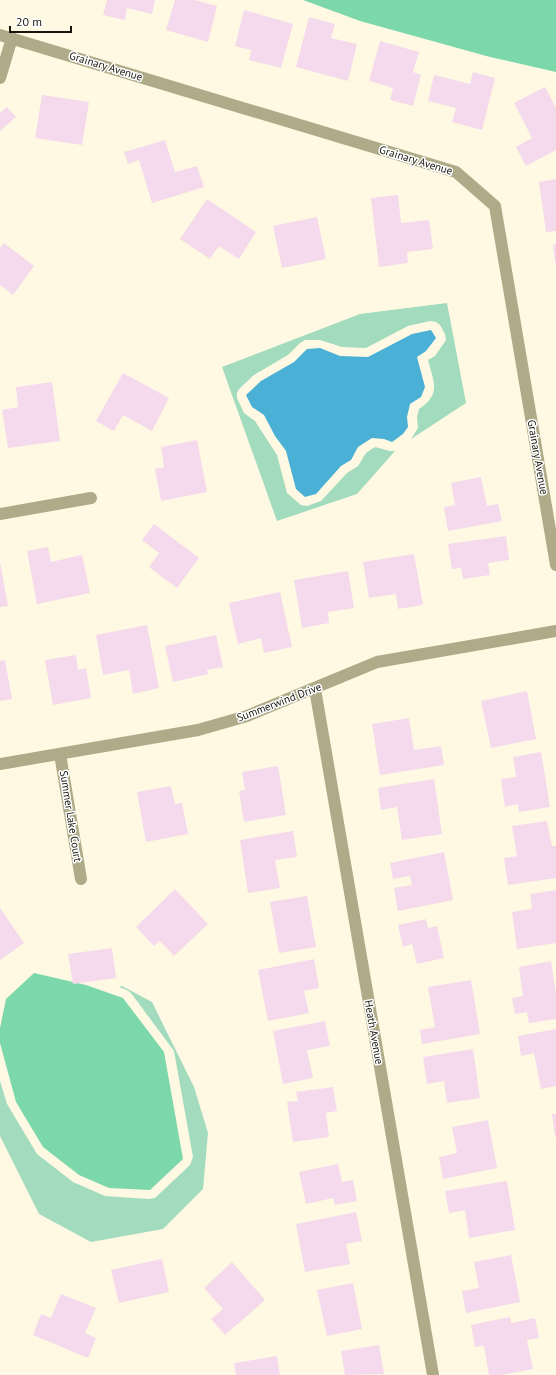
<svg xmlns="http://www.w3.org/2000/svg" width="556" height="1375" font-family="'PT Sans',sans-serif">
<rect width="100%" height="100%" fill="#fff9e3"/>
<g fill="#a2dbbd">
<path d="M447 303 466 403 411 439 418 428 417 417 419 409C441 394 434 383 428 360L435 356 446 340 445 334 440 325 436 322 430 321 408 326 366 348 342 347 320 340H305L300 343 288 355 254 375 239 389 237 393V398L244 413 255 421 277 455 287 493 301 505 307 506 321 501 347 473 358 466 366 453 375 447 390 451H395L357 494 277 521 222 367 360 314Z"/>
<path d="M122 986 152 1002 194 1087 208 1133 203 1189 163 1229 91 1242 39 1214 0 1136V1081L7 1104 37 1154 73 1182 105 1196 149 1199 155 1198 190 1165 193 1157 174 1051 131 993 127 990 119 987Z"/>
</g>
<g fill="#7cd7ab">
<path d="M303 0H556V72L490 57 360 21Z"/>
<path d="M34 973 86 985 123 998 164 1052 183 1159 150 1190 109 1188 79 1175 43 1147 16 1102 0 1043V1028L6 999Z"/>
</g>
<path fill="#4ab0d6" d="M431 330 436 338 426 351 417 357 425 387 421 397 410 404 407 417 408 427 403 434 392 442 384 439 372 438 358 447 351 460 341 466 316 494 305 497 296 489 286 451 275 436 264 415 252 407 246 395 261 381 294 362 307 349 320 348 340 356 368 357 412 334Z"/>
<g fill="#f4daec">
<path d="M107 0H155L152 14 127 8 125 20 103 15Z"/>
<path d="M175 0H195L217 6 208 42 166 30Z"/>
<path d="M244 10 293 24 281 68 249 60 251 50 235 46Z"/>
<path d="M309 17 335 24 331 38 357 44 348 81 296 67Z"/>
<path d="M380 41 419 52 413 72 421 75 413 106 390 100 393 88 369 81Z"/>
<path d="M473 72 495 78 482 130 452 122 456 108 428 101 434 75 470 84Z"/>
<path d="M545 87 556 108V150L526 166 516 147 532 138 514 103Z"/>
<path d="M42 95 89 102 82 145 35 138Z"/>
<path d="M7 107 16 117 0 131V113Z"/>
<path d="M165 140 175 172 197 166 204 187 152 203 139 160 128 164 124 152Z"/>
<path d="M556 179V231L546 232 539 182Z"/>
<path d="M398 195 401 223 429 220 433 249 407 252 408 263 379 267 371 198Z"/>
<path d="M207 199 256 232 239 259 219 246 210 259 180 239Z"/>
<path d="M317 217 326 259 282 268 273 226Z"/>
<path d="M4 243 34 266 13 295 0 285V248Z"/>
<path d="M556 244V263H555L553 245Z"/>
<path d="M123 373 169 398 152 431 123 415 114 431 96 421Z"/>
<path d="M52 382 60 441 8 448 2 410 18 407 16 387Z"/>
<path d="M197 440 207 492 161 501 155 469 164 467 161 447Z"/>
<path d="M481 477 487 506 498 504 502 521 448 531 444 507 455 505 451 483Z"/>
<path d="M154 524 199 558 177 588 149 567 159 553 142 540Z"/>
<path d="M506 536 509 560 488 563 490 575 463 579 461 568 452 569 448 544Z"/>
<path d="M48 547 51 562 82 555 90 593 37 604 27 551Z"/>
<path d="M414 554 423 605 398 609 396 594 369 598 363 562Z"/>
<path d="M0 562 8 606 0 607Z"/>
<path d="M348 571 354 608 328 612 329 623 302 628 294 580Z"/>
<path d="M280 592 292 647 264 653 261 638 238 644 229 603Z"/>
<path d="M147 625 159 688 133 694 129 670 103 675 96 635Z"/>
<path d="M216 635 223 667 207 670 208 674 173 682 165 646Z"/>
<path d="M76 655 78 670 86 668 91 698 53 705 45 660Z"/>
<path d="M5 660 12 699 0 701V661Z"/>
<path d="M527 691 536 739 491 748 481 701Z"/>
<path d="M409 718 414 750 441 746 444 765 380 775 372 724Z"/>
<path d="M541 752 550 807 519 812 518 804 505 807 501 779 516 777 513 757Z"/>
<path d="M278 766 286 815 244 822 239 791 245 790 242 772Z"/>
<path d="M434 779 442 834 402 840 397 807 381 810 378 788Z"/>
<path d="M171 786 175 804 182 803 188 834 146 842 137 792Z"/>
<path d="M547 821 552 846H556V878L508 885 504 858 517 856 512 826Z"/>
<path d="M293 831 297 857 275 860 280 888 248 893 240 840Z"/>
<path d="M444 852 453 900 398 911 394 888 412 885 410 876 393 879 390 863Z"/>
<path d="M175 889 208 924 174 956 160 941 154 946 136 927Z"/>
<path d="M556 890V943L517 949 512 912 532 909 530 894Z"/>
<path d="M307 896 316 947 279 953 270 902Z"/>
<path d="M0 908 24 943 0 960Z"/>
<path d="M426 919 428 928 437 926 444 958 417 964 412 944 403 947 398 925Z"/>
<path d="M112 948 116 978 73 984 68 954Z"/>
<path d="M314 959 319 988 304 991 309 1013 268 1021 258 970Z"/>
<path d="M551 961 556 994V1019L529 1023 527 1012 515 1014 512 998 523 996 519 967Z"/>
<path d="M471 980 480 1034 422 1044 420 1030 435 1027 428 987Z"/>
<path d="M325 1021 330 1046 307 1050 313 1078 283 1084 273 1031Z"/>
<path d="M556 1029V1086L541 1089 534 1053 521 1056 518 1036Z"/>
<path d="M473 1049 480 1098 447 1103 444 1081 427 1084 423 1057Z"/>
<path d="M333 1087 337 1111 326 1113 329 1137 293 1142 287 1102 298 1101 296 1092Z"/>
<path d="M552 1114H556V1137H555Z"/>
<path d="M488 1120 497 1168 443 1179 439 1157 457 1153 452 1127Z"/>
<path d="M338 1164 342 1182 353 1180 357 1201 335 1205 333 1198 306 1204 299 1172Z"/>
<path d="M507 1181 515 1230 469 1238 465 1210 449 1213 445 1191Z"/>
<path d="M356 1212 362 1241 346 1244 350 1264 305 1272 296 1224Z"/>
<path d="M511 1255 520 1302 466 1313 462 1291 479 1288 474 1262Z"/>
<path d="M162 1259 169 1292 119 1303 111 1270Z"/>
<path d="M232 1262 265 1300 225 1335 211 1319 223 1309 204 1288Z"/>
<path d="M353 1283 362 1329 327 1336 317 1290Z"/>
<path d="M61 1294 96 1308 85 1333 96 1338 88 1358 33 1335 41 1314 51 1318Z"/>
<path d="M510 1317 511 1323 535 1318 539 1338 527 1340 533 1369 501 1375H489L484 1346 475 1347 471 1325Z"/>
<path d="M379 1345 384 1374 345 1375 341 1351Z"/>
<path d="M277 1356 280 1375H236L234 1363Z"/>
</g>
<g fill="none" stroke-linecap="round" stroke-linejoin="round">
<g stroke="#afab88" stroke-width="12">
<path d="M0 35 456 172 495 206 556 565"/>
<path d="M0 78 12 38"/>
<path d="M0 514 91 498"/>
<path d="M315 689 433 1375"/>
<path d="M60 754 81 879"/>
<path d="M0 764 198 730 247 716 377 662 556 631"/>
</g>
</g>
<g text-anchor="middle" stroke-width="3" stroke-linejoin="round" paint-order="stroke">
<g font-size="11" fill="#17150b" stroke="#fff">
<text transform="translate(106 66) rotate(17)" y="4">Grainary Avenue</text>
<text transform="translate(416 160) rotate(17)" y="4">Grainary Avenue</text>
<text transform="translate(538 457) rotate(80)" y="4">Grainary Avenue</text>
<text transform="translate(279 702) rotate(-21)" y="4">Summerwind Drive</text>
<text transform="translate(71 816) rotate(81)" y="4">Summer Lake Court</text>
<text transform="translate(374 1032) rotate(80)" y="4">Heath Avenue</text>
</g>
</g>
<path d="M10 26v6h61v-6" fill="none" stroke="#17150b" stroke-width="2"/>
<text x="16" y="26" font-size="12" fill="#17150b" stroke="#ffffff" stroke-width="3" paint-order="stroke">20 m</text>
</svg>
